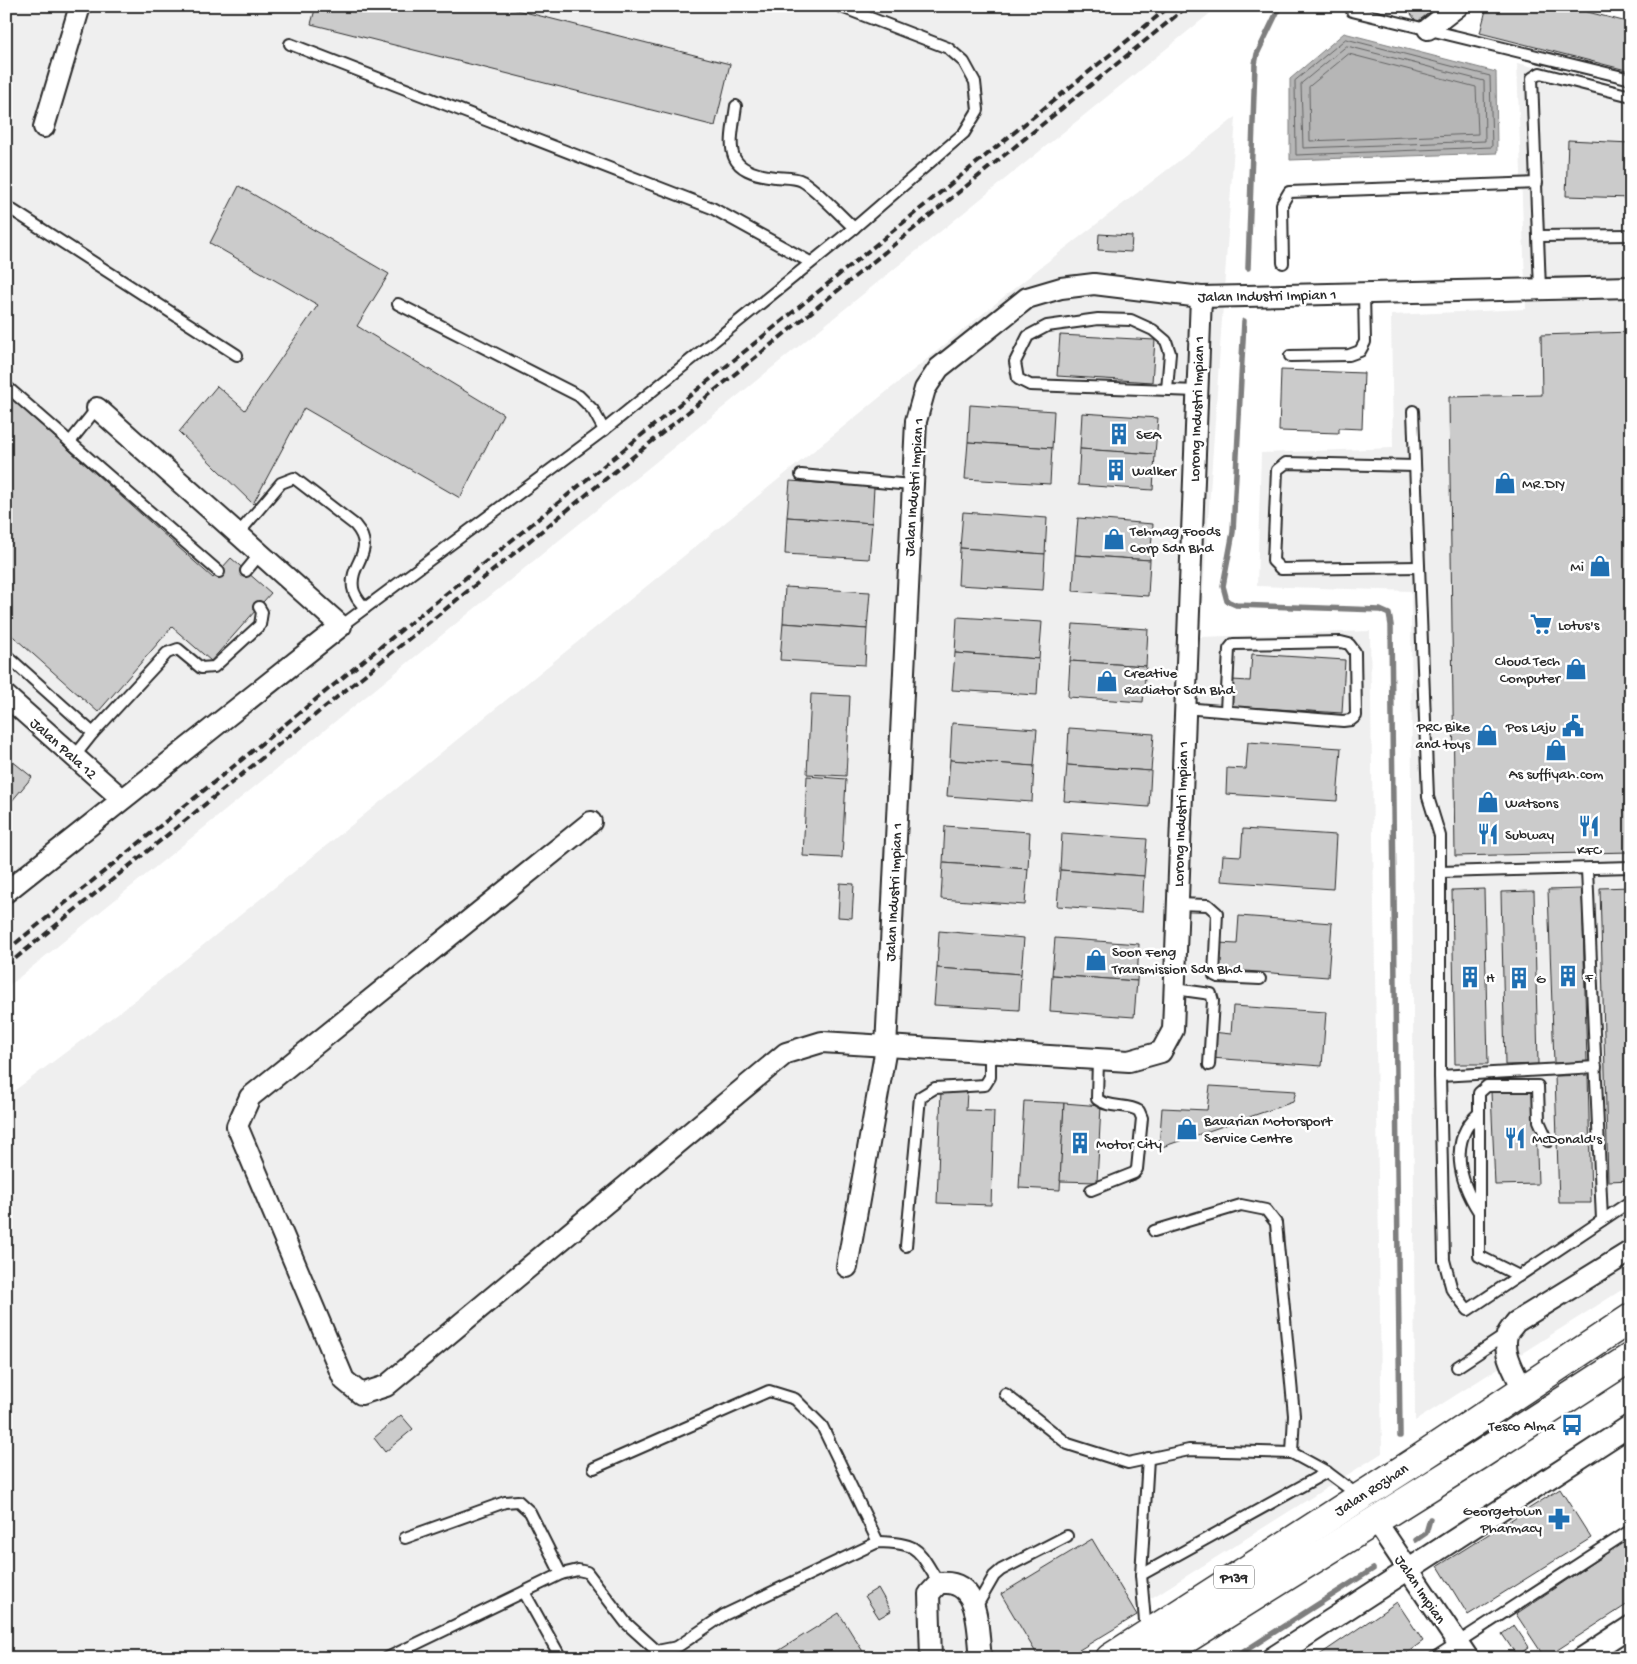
<svg xmlns="http://www.w3.org/2000/svg" width="1637" height="1664" font-family="'Gochi Hand',sans-serif">
<rect width="100%" height="100%" fill="#fff"/>
<filter id="ink" filterUnits="userSpaceOnUse"><feTurbulence type="fractalNoise" baseFrequency=".02" numOctaves="2"/><feDisplacementMap in="SourceGraphic" scale="10" xChannelSelector="R" yChannelSelector="G"/><feConvolveMatrix kernelMatrix="1 2 1 2 8 2 1 2 1" color-interpolation-filters="sRGB"/></filter>
<g filter="url(#ink)">
<g fill="#efefef">
<path d="M6 6H1219L6 988Z"/>
<path d="M1517 63 1631 90V1284L1415 1421 1411 591 1257 586 1261 453 1393 448 1391 315 1526 309Z"/>
<path d="M1236 117 1200 637 1370 631 1382 1453 1056 1658H6V1097L138 998 1042 266Z"/>
</g>
<path fill="#b6b6b6" stroke="#7e7e7e" d="M1344 33 1496 72 1497 153 1290 160V79Z"/>
<g fill="none" stroke-linecap="round" stroke-linejoin="round">
<g stroke="#636363" stroke-width="1">
<path d="M1346 39 1490 76 1492 147 1296 155 1295 81Z"/>
<path d="M1347 46 1484 81 1485 141 1303 148 1301 84Z"/>
<path d="M1349 54 1476 87 1478 134 1310 141 1309 87Z"/>
</g>
<g stroke="#7e7e7e" stroke-width="5.5">
<path d="M1248 268 1255 64 1257 54 1280 6"/>
<path d="M1244 321 1233 532 1223 586 1227 601 1236 605 1380 610 1389 614 1391 625 1400 1436"/>
<path d="M1416 1540 1426 1533 1430 1519"/>
<path d="M1234 1658 1373 1569"/>
</g>
</g>
<g fill="#cbcbcb" stroke="#2b2b2b">
<path d="M316 6H501L730 64 715 126 311 24Z"/>
<path d="M1405 6H1438L1417 22Z"/>
<path d="M1487 6H1564L1631 23 1630 71 1480 33Z"/>
<path d="M1568 140 1631 143V198L1566 196Z"/>
<path d="M239 186 389 274 357 326 503 414 460 498 304 408 253 504 179 432 217 386 245 410 318 305 210 243Z"/>
<path d="M1099 234 1132 236 1131 252 1098 250Z"/>
<path d="M1631 332V852L1455 856 1449 397 1542 395 1541 335Z"/>
<path d="M1060 335 1155 340 1152 382 1057 376Z"/>
<path d="M1281 370 1364 373 1362 429 1339 428V433L1279 431Z"/>
<path d="M6 394 213 578 231 558 271 593 211 661 172 627 98 712 6 630Z"/>
<path d="M970 405 1054 411 1052 448 968 442Z"/>
<path d="M1082 413 1158 418 1155 454 1080 449Z"/>
<path d="M968 442 1052 448 1050 484 965 479Z"/>
<path d="M1080 449 1155 454 1153 490 1078 485Z"/>
<path d="M790 481 874 487 872 523 787 517Z"/>
<path d="M963 512 1047 518 1045 554 960 548Z"/>
<path d="M787 517 872 523 869 559 785 554Z"/>
<path d="M1078 518 1153 524 1150 560 1075 555Z"/>
<path d="M960 548 1045 554 1043 590 958 585Z"/>
<path d="M1075 555 1150 560 1148 596 1073 591Z"/>
<path d="M785 587 870 592 867 629 783 623Z"/>
<path d="M957 617 1042 622 1039 659 955 653Z"/>
<path d="M783 623 867 629 865 665 780 660Z"/>
<path d="M1073 624 1148 629 1146 666 1070 661Z"/>
<path d="M955 653 1039 659 1037 695 952 690Z"/>
<path d="M1252 654 1345 660 1342 713 1230 706 1232 680 1250 681Z"/>
<path d="M1070 661 1146 666 1143 702 1068 697Z"/>
<path d="M811 694 850 696 846 776 807 774Z"/>
<path d="M952 723 1037 729 1034 766 950 760Z"/>
<path d="M1069 728 1154 734 1151 771 1067 765Z"/>
<path d="M1248 742 1341 748 1337 801 1226 794 1227 768 1246 769Z"/>
<path d="M6 756 32 777 6 808Z"/>
<path d="M950 760 1034 766 1032 802 947 796Z"/>
<path d="M1067 765 1151 771 1149 807 1064 801Z"/>
<path d="M807 776 846 779 842 858 803 856Z"/>
<path d="M945 826 1030 832 1028 869 943 863Z"/>
<path d="M1243 829 1336 835 1333 889 1221 881 1223 855 1241 856Z"/>
<path d="M1062 833 1147 839 1144 876 1060 870Z"/>
<path d="M943 863 1028 869 1025 905 941 899Z"/>
<path d="M1060 870 1144 876 1142 912 1057 906Z"/>
<path d="M840 883 854 884 852 918 838 917Z"/>
<path d="M1631 887V1180L1608 1181 1600 888Z"/>
<path d="M1484 889 1488 1064H1455L1452 890Z"/>
<path d="M1582 889 1587 1062 1554 1063 1548 890Z"/>
<path d="M1534 891 1538 1064 1505 1065 1501 892Z"/>
<path d="M1239 916 1332 923 1328 977 1217 969 1218 943 1237 944Z"/>
<path d="M939 931 1024 938 1021 974 937 968Z"/>
<path d="M1055 938 1139 944 1137 981 1052 975Z"/>
<path d="M937 968 1021 974 1019 1010 934 1005Z"/>
<path d="M1052 975 1137 981 1134 1017 1050 1011Z"/>
<path d="M1233 1006 1326 1012 1322 1066 1211 1058 1212 1032 1231 1034Z"/>
<path d="M1588 1075 1591 1203H1559L1555 1076Z"/>
<path d="M1210 1086 1296 1091 1293 1102 1159 1148 1162 1108 1207 1110Z"/>
<path d="M941 1090 967 1091 966 1110 994 1111 991 1205 937 1203Z"/>
<path d="M1491 1092H1535L1538 1184 1495 1185Z"/>
<path d="M1024 1101 1064 1103 1060 1190 1019 1188Z"/>
<path d="M1064 1103 1101 1106 1097 1182 1060 1181Z"/>
<path d="M401 1415 413 1429 385 1452 374 1438Z"/>
<path d="M1560 1489 1591 1538 1468 1615 1438 1566Z"/>
<path d="M1631 1537V1602L1545 1658 1516 1614Z"/>
<path d="M1092 1539 1137 1615 1066 1658H1039L1001 1594Z"/>
<path d="M878 1588 891 1611 879 1618 865 1596Z"/>
<path d="M1397 1602 1423 1641 1400 1658H1315Z"/>
<path d="M839 1613 867 1658H767Z"/>
<path d="M1514 1625 1529 1647 1517 1656 1502 1634Z"/>
</g>
<g fill="none" stroke-linecap="round" stroke-linejoin="round">
<g stroke="#2b2b2b" stroke-width="14">
<g id="service">
<path d="M1353 6 1352 11 1631 79"/>
<path d="M290 44 712 208 810 262"/>
<path d="M736 106C730 148 722 171 775 177 783 178 795 177 802 181 814 187 842 217 854 228"/>
<path d="M6 206 237 355"/>
<path d="M1539 236 1631 235"/>
<path d="M1283 263 1282 204 1289 192 1537 183"/>
<path d="M1540 289 1532 78 1540 73 1631 96"/>
<path d="M398 304 579 396 593 410 604 430"/>
<path d="M1290 356 1349 355 1360 351 1365 342 1364 293"/>
<path d="M6 386 70 442 97 408"/>
<path d="M1167 390 1170 353 1166 341 1153 330 1131 320 1098 319 1047 326 1028 336 1015 362 1018 379 1030 385 1197 391"/>
<path d="M1413 411 1428 797 1440 836V1076L1444 1260 1452 1290 1468 1310 1631 1201"/>
<path d="M70 442 219 572"/>
<path d="M1415 466 1286 463 1277 470 1273 561 1281 569 1419 567"/>
<path d="M801 475 911 485"/>
<path d="M238 534 281 483 294 478 355 525C378 552 349 562 353 588 354 596 360 602 365 608"/>
<path d="M246 571 260 554"/>
<path d="M341 626 604 430 854 228 964 133 978 110 975 82 964 62 948 48 839 6"/>
<path d="M6 655 93 733 167 653 178 649 201 668 214 667 260 625 262 612 259 607"/>
<path d="M1184 708 1343 721 1351 720 1356 716 1355 652 1349 644 1341 642 1233 644 1229 649 1226 711"/>
<path d="M74 757 93 733"/>
<path d="M1587 869 1602 1220"/>
<path d="M1440 872 1631 867"/>
<path d="M1177 904 1208 905 1217 913 1214 975 1218 977 1260 979"/>
<path d="M1175 989 1211 994 1213 1001 1209 1065"/>
<path d="M1440 1076 1596 1067"/>
<path d="M1091 1190 1134 1173 1137 1169 1142 1118 1139 1111C1127 1103 1109 1109 1097 1099L1098 1059"/>
<path d="M1479 1212C1459 1181 1448 1140 1479 1113"/>
<path d="M1154 1231 1241 1205 1266 1210 1276 1223 1294 1415 1292 1453"/>
<path d="M906 1246 920 1097 935 1088 985 1085 990 1077V1053"/>
<path d="M1519 1276 1479 1256V1093L1487 1086H1538L1539 1121 1548 1141"/>
<path d="M1457 1367 1507 1334"/>
<path d="M1005 1394 1068 1444 1128 1463 1189 1450 1292 1453 1327 1472 1359 1496"/>
<path d="M594 1468 769 1391 795 1399 822 1426 878 1542"/>
<path d="M405 1538 505 1502 518 1501 530 1512 561 1574"/>
<path d="M1141 1575 1327 1472"/>
<path d="M524 1592 561 1658"/>
<path d="M975 1609 994 1576 1001 1570 1067 1536"/>
<path d="M1146 1633 1141 1575 1148 1458"/>
<path d="M387 1658 561 1574 578 1570 587 1572 626 1623 657 1651 677 1647 724 1615 878 1542C920 1543 917 1549 939 1583"/>
<path d="M1434 1658 1631 1530"/>
</g>
</g>
<g stroke="#2b2b2b" stroke-width="24">
<g id="minor">
<path d="M1428 29 1458 6"/>
<path d="M44 127 80 6"/>
<path d="M6 696 122 799"/>
<path d="M591 822 250 1097 237 1126 344 1380 361 1394 386 1386 786 1053 822 1042 1129 1061 1161 1052 1173 1030 1201 297"/>
<path d="M6 892 341 626 97 408"/>
<path d="M847 1267 886 1048 916 421 925 389 939 368 1027 298 1061 288 1094 284 1201 297 1631 287"/>
<path d="M1523 1389C1516 1374 1502 1353 1507 1335 1508 1331 1514 1325 1516 1322L1631 1251"/>
<path d="M1375 1520 1468 1658"/>
<path d="M931 1658 929 1594 939 1583C981 1579 977 1628 981 1658"/>
<path d="M1272 1658 1631 1425"/>
<path d="M1582 1658 1631 1626"/>
</g>
</g>
<g stroke="#2b2b2b" stroke-width="31">
<g id="primary">
<path d="M1110 1658 1416 1461 1631 1318"/>
<path d="M1156 1658 1480 1455 1631 1357"/>
</g>
</g>
<use href="#service" stroke="#fff" stroke-width="10"/>
<use href="#minor" stroke="#fff" stroke-width="20"/>
<use href="#primary" stroke="#fff" stroke-width="28"/>
<g stroke="#2b2b2b" stroke-width="4" stroke-dasharray="8 4" stroke-linecap="butt">
<path d="M6 951 1170 6"/>
<path d="M6 966 1188 6"/>
</g>
</g>
</g>
<defs>
<g id="building-bare" transform="scale(1.725)"><path d="M-4-6H4V6H1V3H-1V6H-4ZM-2.5-4.3h1.7v1.8h-1.7ZM.8-4.3h1.7v1.8H.8ZM-2.5-1h1.7V.8h-1.7ZM.8-1h1.7V.8H.8Z" fill="#1f6fb2" stroke="#fff" stroke-width="2.5" paint-order="stroke"/></g>
<g id="shop-bare" transform="scale(1.725)"><path d="M-5-2.5h2.3a2.7 3.5 0 0 1 5.4 0H5L5.5 6h-11ZM-1.5-2.5h3a1.5 2.3 0 0 0-3 0Z" fill="#1f6fb2" stroke="#fff" stroke-width="2.5" paint-order="stroke"/></g>
<g id="supermarket-bare" transform="scale(1.725)"><path d="M-6-5.5h2.5l.6 2H6L4.5 2H-2.5L-4.4-4H-6ZM-1.5 3.2a1.3 1.3 0 1 0 .1 0ZM3 3.2a1.3 1.3 0 1 0 .1 0Z" fill="#1f6fb2" stroke="#fff" stroke-width="2.5" paint-order="stroke"/></g>
<g id="civic-bare" transform="scale(1.725)"><path d="M-.6-6.5H3V-4.5H.6V-3L4-1V1h2V6H-6V1h2V-1L-.6-3ZM-1.2 2.5V6h2.4V2.5Z" fill="#1f6fb2" stroke="#fff" stroke-width="2.5" paint-order="stroke"/></g>
<g id="restaurant-bare" transform="scale(1.725)"><path d="M-5-6h1v4h1v-4h1v4h1v-4h1v5L-1.5 .5V6h-2V.5L-5-1ZM5-6V6H3V1.5H1.5Q1.5-4 5-6Z" fill="#1f6fb2" stroke="#fff" stroke-width="2.5" paint-order="stroke"/></g>
<g id="bus-bare" transform="scale(1.725)"><path d="M-5-6H5V4H4V6H2V4H-2V6H-4V4H-5ZM-3.5-4V0h7V-4ZM-3.5 1.2v1.5H-2V1.2ZM2 1.2v1.5H3.5V1.2Z" fill="#1f6fb2" stroke="#fff" stroke-width="2.5" paint-order="stroke"/></g>
<g id="pharmacy-bare" transform="scale(1.725)"><path d="M-2-6h4v4h4v4h-4v4h-4v-4h-4v-4h4Z" fill="#1f6fb2" stroke="#fff" stroke-width="2.5" paint-order="stroke"/></g>
</defs>
<g fill-rule="evenodd">
<use href="#building-bare" x="1119" y="434"/>
<use href="#building-bare" x="1116" y="470"/>
<use href="#shop-bare" x="1505" y="483"/>
<use href="#shop-bare" x="1114" y="539"/>
<use href="#shop-bare" x="1600" y="566"/>
<use href="#supermarket-bare" x="1541" y="624"/>
<use href="#shop-bare" x="1576" y="669"/>
<use href="#shop-bare" x="1107" y="681"/>
<use href="#civic-bare" x="1573" y="726"/>
<use href="#shop-bare" x="1487" y="735"/>
<use href="#shop-bare" x="1556" y="750"/>
<use href="#shop-bare" x="1488" y="802"/>
<use href="#restaurant-bare" x="1589" y="826"/>
<use href="#restaurant-bare" x="1488" y="834"/>
<use href="#shop-bare" x="1096" y="960"/>
<use href="#building-bare" x="1568" y="976"/>
<use href="#building-bare" x="1470" y="977"/>
<use href="#building-bare" x="1519" y="978"/>
<use href="#shop-bare" x="1187" y="1129"/>
<use href="#restaurant-bare" x="1515" y="1138"/>
<use href="#building-bare" x="1080" y="1143"/>
<use href="#bus-bare" x="1572" y="1425"/>
<use href="#pharmacy-bare" x="1559" y="1519"/>
</g>
<g text-anchor="middle" stroke-width="5" stroke-linejoin="round" paint-order="stroke">
<rect fill="#fff" stroke="#6b6b6b" stroke-width="1" x="1214" y="1565.5" width="40" height="23" rx="4"/>
<g font-size="14" font-weight="bold" fill="#2b2b2b">
<text x="1234" y="1582">P139</text>
</g>
<g font-size="15" fill="#2b2b2b" stroke="#fff">
<text transform="translate(1267 295) rotate(-1)" y="5">Jalan Industri Impian 1</text>
<text transform="translate(1196 409) rotate(-88)" y="5">Lorong Industri Impian 1</text>
<text transform="translate(913 487) rotate(-86)" y="5">Jalan Industri Impian 1</text>
<text transform="translate(64 748) rotate(42)" y="5">Jalan Pala 12</text>
<text transform="translate(1180 814) rotate(-88)" y="5">Lorong Industri Impian 1</text>
<text transform="translate(893 892) rotate(-87)" y="5">Jalan Industri Impian 1</text>
<text transform="translate(1371 1489) rotate(-33)" y="5">Jalan Rozhan</text>
<text transform="translate(1421 1589) rotate(56)" y="5">Jalan Impian</text>
</g>
<g font-size="15" fill="#2b2b2b" stroke="#fff" text-anchor="start">
<text x="1136" y="439">SEA</text>
<text x="1132" y="475">Walker</text>
<text x="1522" y="488">MR.DIY</text>
<text x="1130" y="535">Tehmag Foods<tspan x="1130" dy="17">Corp Sdn Bhd</tspan></text>
<text x="1584" y="571" text-anchor="end">Mi</text>
<text x="1558" y="629">Lotus's</text>
<text x="1560" y="665" text-anchor="end">Cloud Tech<tspan x="1560" dy="17">Computer</tspan></text>
<text x="1124" y="677">Creative<tspan x="1124" dy="17">Radiator Sdn Bhd</tspan></text>
<text x="1470" y="731" text-anchor="end">PRC Bike<tspan x="1470" dy="17">and toys</tspan></text>
<text x="1556" y="731" text-anchor="end">Pos Laju</text>
<text x="1556" y="778" text-anchor="middle">As suffiyah.com</text>
<text x="1505" y="807">Watsons</text>
<text x="1505" y="839">Subway</text>
<text x="1589" y="854" text-anchor="middle">KFC</text>
<text x="1112" y="956">Soon Feng<tspan x="1112" dy="17">Transmission Sdn Bhd</tspan></text>
<text x="1585" y="981">F</text>
<text x="1486" y="982">H</text>
<text x="1536" y="983">G</text>
<text x="1204" y="1125">Bavarian Motorsport<tspan x="1204" dy="17">Service Centre</tspan></text>
<text x="1532" y="1143">McDonald's</text>
<text x="1096" y="1148">Motor City</text>
<text x="1555" y="1430" text-anchor="end">Tesco Alma</text>
<text x="1542" y="1515" text-anchor="end">Georgetown<tspan x="1542" dy="17">Pharmacy</tspan></text>
</g>
</g>
<rect width="1637" height="1664" fill="none" stroke="#fff" stroke-width="25"/>
<rect x="12" y="12" width="1612" height="1639" fill="none" stroke="#2b2b2b" stroke-width="2" filter="url(#ink)"/>
</svg>
